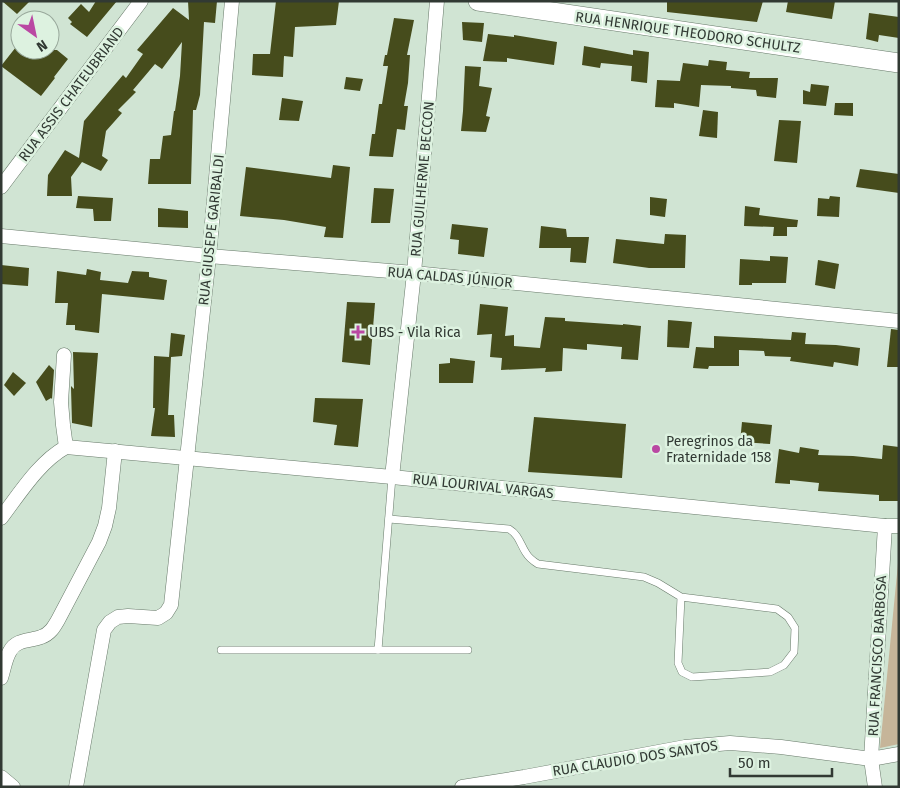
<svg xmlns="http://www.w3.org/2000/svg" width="900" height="788" font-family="'Fira Sans',sans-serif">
<rect width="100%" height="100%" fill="#d0e4d3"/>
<path fill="#c6b599" d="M899 553V744L880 748Z"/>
<g fill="#464c1c">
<path d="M2 1H30L17 14Z"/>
<path d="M96 1H117L87 37 70 24 72 22 68 18 81 4 89 12Z"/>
<path d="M188 1H217L215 23 204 22 200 95 196 110H193L191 184H148L150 159H160L163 136 171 135 174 111H175L180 76 182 42 162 69 155 64 133 90 136 92 118 110 122 113 106 131 102 156 108 160 101 171 82 162 71 177 72 196H47L48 175 65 150 79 158 84 121 123 75 126 78 143 54 137 50 173 8 189 20Z"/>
<path d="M276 1H339L336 25 295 27 293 57 284 56 283 77 252 75 253 54H270Z"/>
<path d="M667 1H763L757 22 667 12Z"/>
<path d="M788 1H835L832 19 786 12Z"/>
<path d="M869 13 899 17V38L879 35 878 42 866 39Z"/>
<path d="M394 18 414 20 407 55H410L408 83 404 106H408L405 130 397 129 393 157 369 156 372 134H375L379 104H382L388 66H383L385 55H387Z"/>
<path d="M462 22 484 23 482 42 463 40Z"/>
<path d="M488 34 514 37V35L557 42 554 65 507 58V62L483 61Z"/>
<path d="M584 46 633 55V50L649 52 647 83 631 81 632 66 601 63 600 68 582 65Z"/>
<path d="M16 47 31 59 38 50H57L68 59 54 77 55 78 41 96 1 66Z"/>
<path d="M709 60 727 62 726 70 750 72 749 78H778L776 98 757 96 756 90 731 88V86L701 85 699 107 674 103V108L655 107 657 80 680 81 683 63 708 66Z"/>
<path d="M465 66 481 67 479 86 492 88 486 116 490 117 486 132 461 131 463 111Z"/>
<path d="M346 77 363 79 360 91 344 89Z"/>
<path d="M811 84 829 86 826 106 803 104V90L810 92Z"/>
<path d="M282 98 303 101 299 121 279 120Z"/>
<path d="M835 103H853V116L834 115Z"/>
<path d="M703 110 718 112 717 138 699 136Z"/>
<path d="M779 120 801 121 797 163 774 161Z"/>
<path d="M333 165 350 167 343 238 324 237 326 227 284 220 240 216 246 167 331 178Z"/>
<path d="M860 169 899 174V193L856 187Z"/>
<path d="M374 188 394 189 390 223H371Z"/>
<path d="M78 196 113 198 111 221H94L93 209 76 208Z"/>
<path d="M830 196 840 197 839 217 817 216 818 198 829 199Z"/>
<path d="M650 197 667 199 665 217 650 215Z"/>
<path d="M745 206 760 208 759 215 798 220 797 227H787V236H773L774 227 744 226Z"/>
<path d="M158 208 188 211V228L158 227Z"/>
<path d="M452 224 488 228 484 257 458 254 459 240 450 239Z"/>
<path d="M541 226 566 229 567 237H589L586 263 570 262 571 248H539Z"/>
<path d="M665 234 686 235 685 268H649L613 263 616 239 664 244Z"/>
<path d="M770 256 788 257 786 283H752V285H739L740 259 770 261Z"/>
<path d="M818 260 839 264 835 289 815 285Z"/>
<path d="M1 265 29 268 28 286 1 284Z"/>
<path d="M87 269 101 272 100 280 128 283 132 271 149 272V277L167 280 164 300 102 294 99 333 75 330V325H66L68 303H55L57 271 86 275Z"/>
<path d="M347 302 375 303 370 365 342 362Z"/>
<path d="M480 304 508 307 505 336 514 335V346L540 348 545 317 565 318V321L623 325V324L641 326 638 360 621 359 622 347 587 344V350L563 348 562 371 545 372 546 368 501 370 502 358 490 357 492 334 477 335Z"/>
<path d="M668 320 692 322 689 348 667 347Z"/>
<path d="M891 329 899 330V367H887Z"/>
<path d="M792 332 806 333 805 344 836 345 860 348 858 366 834 362 833 367 790 361 791 357 765 356 764 351 739 350V366H709L708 369 693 368 696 347 714 348V336L791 340Z"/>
<path d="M171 333 185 335 182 356 171 357 168 415H174L175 437 151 436 155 408H153L154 356 169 357Z"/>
<path d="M73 352 98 353 92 427 72 423 71 388V386L74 389Z"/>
<path d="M450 358 475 361 473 383H439V364L450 363Z"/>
<path d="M49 365 54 370 52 399 51 398 46 401 36 382Z"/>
<path d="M13 372 26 383 14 396 4 385Z"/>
<path d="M315 398 363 399 358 447 334 445 337 425 313 422Z"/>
<path d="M534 417 626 424 622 478 528 472Z"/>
<path d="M742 422 772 425 770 444 740 442Z"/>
<path d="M883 445 899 447V501H879V495L818 491 819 483 790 480V484L775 483 779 449 799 453 800 447 819 450 818 455 853 456 882 459Z"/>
</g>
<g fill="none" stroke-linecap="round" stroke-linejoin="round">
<g stroke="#677969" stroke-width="8">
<g id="lane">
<path d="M389 519 509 529C519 535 520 544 526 553 529 558 533 561 538 564L644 577 658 583 681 597 777 609 788 617 795 628 794 652 784 665 770 672 692 677 682 672 678 663 681 597"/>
<path d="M221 650H468"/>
<path d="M378 650 392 477"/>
</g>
</g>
<g stroke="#677969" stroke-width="15">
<g id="street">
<path d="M1 187 141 1"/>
<path d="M1 236 209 256 414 273 899 321"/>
<path d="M64 355 61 402 63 425 66 447"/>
<path d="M66 447 392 477 885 526H899"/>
<path d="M392 477 414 273 437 1"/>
<path d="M1 518C20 493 39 462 66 447"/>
<path d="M1 678C4 669 5 659 10 651 16 639 31 641 41 637 50 634 54 627 58 620L99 542 105 526 109 508 115 451"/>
<path d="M1 777 13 787"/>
<path d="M76 787 104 630 110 622 118 617 128 616 158 618 166 613 171 605 209 256 232 1"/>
<path d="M462 787 524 777 685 747 730 743 781 747 871 759 899 754"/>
<path d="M875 787 871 759 885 526"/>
</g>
</g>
<g stroke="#677969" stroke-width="20">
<path id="secondary" d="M478 1 899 63"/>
</g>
<use href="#lane" stroke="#fff" stroke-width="7"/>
<use href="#street" stroke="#fff" stroke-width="14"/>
<use href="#secondary" stroke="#fff" stroke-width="19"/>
</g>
<g fill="#ba48a3" stroke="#ddf2e0" stroke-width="2">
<path d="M355.5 324.5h5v5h5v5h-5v5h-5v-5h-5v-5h5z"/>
<circle cx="656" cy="449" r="5"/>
</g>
<g text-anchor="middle" stroke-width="5" stroke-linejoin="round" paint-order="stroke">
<g font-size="14" fill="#313933" stroke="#ddf2e0">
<text transform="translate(688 32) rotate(8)" y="5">RUA HENRIQUE THEODORO SCHULTZ</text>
<text transform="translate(71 94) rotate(-53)" y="5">RUA ASSIS CHATEUBRIAND</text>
<text transform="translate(422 179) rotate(-85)" y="5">RUA GUILHERME BECCON</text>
<text transform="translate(211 230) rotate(-84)" y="5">RUA GIUSEPE GARIBALDI</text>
<text transform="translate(450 277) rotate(5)" y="5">RUA CALDAS JÚNIOR</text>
<text transform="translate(483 486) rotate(6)" y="5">RUA LOURIVAL VARGAS</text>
<text transform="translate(877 656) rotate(-87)" y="5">RUA FRANCISCO BARBOSA</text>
<text transform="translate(635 758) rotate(-9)" y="5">RUA CLAUDIO DOS SANTOS</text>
</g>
<g font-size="14" fill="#313933" stroke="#ddf2e0" text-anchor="start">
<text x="369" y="337">UBS - Vila Rica</text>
<text x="666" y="446">Peregrinos da<tspan x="666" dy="16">Fraternidade 158</tspan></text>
</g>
</g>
<rect width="900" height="788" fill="none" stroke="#313933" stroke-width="5"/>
<g transform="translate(35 35) rotate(147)"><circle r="24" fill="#ddf2e0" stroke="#98a89b"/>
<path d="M0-4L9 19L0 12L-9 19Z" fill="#ba48a3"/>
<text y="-8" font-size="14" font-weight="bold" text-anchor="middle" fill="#313933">N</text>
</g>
<path d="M730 768v8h102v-8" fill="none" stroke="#313933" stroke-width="2.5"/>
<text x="738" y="768" font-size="15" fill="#313933" stroke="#ddf2e0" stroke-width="4" paint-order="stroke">50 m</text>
</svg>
